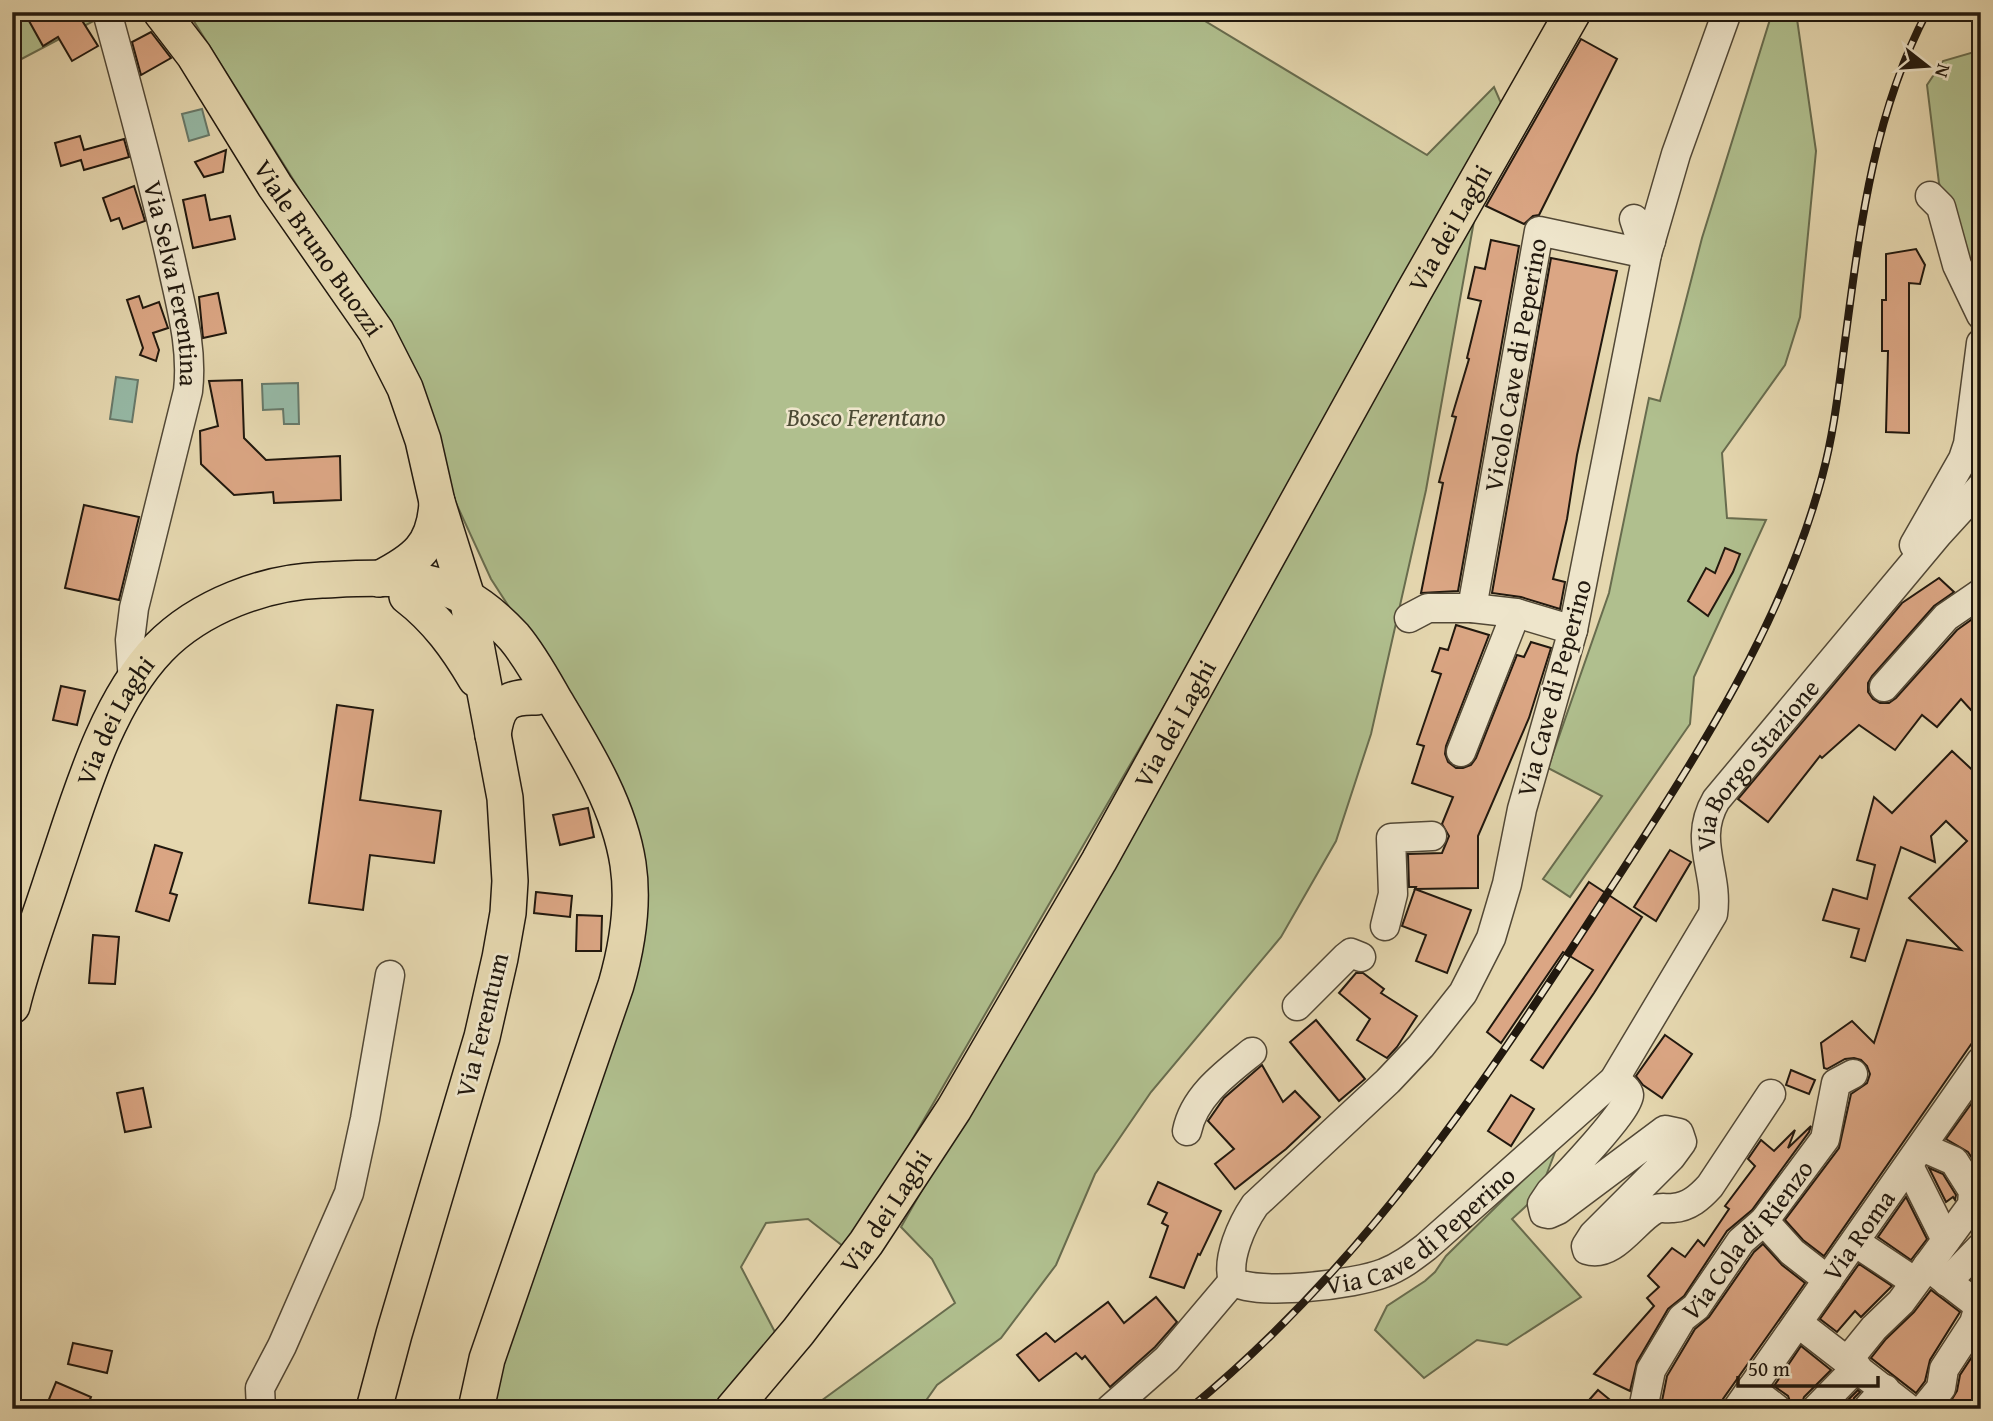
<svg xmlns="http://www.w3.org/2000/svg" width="1993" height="1421" font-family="'Gentium Book Plus',serif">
<rect width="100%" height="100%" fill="#e5d7af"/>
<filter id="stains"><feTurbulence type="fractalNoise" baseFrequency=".00286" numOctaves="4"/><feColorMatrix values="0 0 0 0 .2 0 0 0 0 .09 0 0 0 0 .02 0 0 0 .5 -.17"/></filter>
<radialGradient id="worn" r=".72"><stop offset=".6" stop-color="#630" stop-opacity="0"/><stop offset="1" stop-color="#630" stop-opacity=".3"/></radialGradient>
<g fill="#b0bf8e" stroke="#686c4e" stroke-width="2">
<path d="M12 12H107V14L12 64Z"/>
<path d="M188 12H1190L1427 155 1494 87 1504 110 1466 187 848 1250 808 1219 766 1223 741 1267 777 1336 720 1409H483L642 860 526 633 491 579 444 477 411 367Z"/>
<path d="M1774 12H1796L1816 151 1800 317 1785 365 1722 453 1727 518 1766 520 1694 677 1690 724 1570 897 1543 879 1602 796 1548 768 1609 593 1649 398 1660 401 1702 238 1772 13Z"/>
<path d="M1981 50V295L1939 183 1927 85 1943 61Z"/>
<path d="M1474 221 1426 490 1371 734 1336 841 1281 937 1151 1092 1095 1174 1056 1265 1001 1338 937 1385 920 1409H810L955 1303 932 1259 901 1227Z"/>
<path d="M1557 1147 1539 1194 1512 1219 1581 1297 1507 1345 1477 1340 1424 1378 1375 1330 1387 1306 1425 1281 1435 1272 1446 1256Z"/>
</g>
<g fill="#96baa7" stroke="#67796a" stroke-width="2">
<path d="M202 109 209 135 189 141 182 114Z"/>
<path d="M116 377 138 380 132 422 110 419Z"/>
<path d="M298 383 299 424H284L283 409 263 410 262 384Z"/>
</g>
<g fill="#dba684" stroke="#21180e" stroke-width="2">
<path d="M24 12H91V17L83 22 98 46 72 61 58 37 43 46Z"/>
<path d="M151 32 171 58 141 75 132 42Z"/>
<path d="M1581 39 1617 59 1539 215 1533 216 1524 224 1486 206Z"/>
<path d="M80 136 84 150 124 139 129 157 84 170 81 160 61 166 55 143Z"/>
<path d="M226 150 223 172 204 177 195 162Z"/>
<path d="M134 186 145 221 123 229 119 218 111 221 103 198Z"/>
<path d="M205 195 210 220 230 216 235 239 193 248 183 200Z"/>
<path d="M1491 240 1519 246 1458 591 1421 593 1443 483 1439 482 1456 417 1452 416 1469 359 1467 358 1481 301 1468 298 1475 267 1485 269Z"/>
<path d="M1916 249 1925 265 1920 284 1909 283V433L1886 432 1888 351H1882V300H1886V254Z"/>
<path d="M1551 258 1617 271 1577 455 1567 519 1553 579 1565 582 1560 609 1521 597 1492 593Z"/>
<path d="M218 293 226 333 203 338 199 297Z"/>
<path d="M139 296 143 308 159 302 168 328 153 333 159 350 156 361 140 355 143 348 127 300Z"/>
<path d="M242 380 244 438 266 460 340 456 341 500 274 503 273 492 234 495 201 464 200 431 218 426 209 381Z"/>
<path d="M84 505 139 517 119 600 65 588Z"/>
<path d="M1725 548 1740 554 1733 572 1708 616 1688 601 1706 568 1715 573Z"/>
<path d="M1939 578 1954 592 1934 606 1872 676 1868 683V692L1873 699 1880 703H1889L1896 698 1957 630 1971 620 1981 626V721L1961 699 1937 727 1922 715 1895 750 1859 725 1822 758 1820 756 1768 822 1738 799 1902 603Z"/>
<path d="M1456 625 1489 635 1446 746 1445 754 1448 762 1456 768H1463L1471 765 1476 758 1517 655 1524 657 1531 642 1551 648 1529 718 1478 836V888L1415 889 1416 887H1409L1408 854 1442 853 1449 836 1442 824 1453 797 1412 783 1424 746 1417 744 1441 674 1432 671 1440 648 1448 650Z"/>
<path d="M61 686 85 691 77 725 53 720Z"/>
<path d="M337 705 373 710 360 800 441 811 434 863 370 855 363 910 309 903Z"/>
<path d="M1952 751 1981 778V1030L1824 1256 1803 1240 1785 1220 1839 1148 1851 1094 1867 1083 1870 1074 1867 1066 1861 1060 1854 1058 1845 1059 1827 1069 1824 1068 1821 1043 1852 1021 1874 1043 1907 940 1961 950 1909 898 1967 841 1946 821 1931 836 1935 862 1901 847 1865 961 1851 957 1859 929 1823 920 1833 889 1867 899 1875 865 1857 860 1874 797 1892 813Z"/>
<path d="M588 808 594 837 560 845 553 815Z"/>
<path d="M155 845 182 853 170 893 177 895 169 921 136 911Z"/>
<path d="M1670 850 1691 862 1656 921 1634 907Z"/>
<path d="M1589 882 1642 917 1594 993 1543 1068 1531 1060 1593 970 1563 952 1501 1043 1487 1032Z"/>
<path d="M1415 889 1471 910 1447 973 1416 961 1426 935 1402 926Z"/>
<path d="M536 892 572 896 570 917 534 913Z"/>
<path d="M577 915 602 916 601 951H576Z"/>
<path d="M93 935 119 937 115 984 89 983Z"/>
<path d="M1356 973H1363L1384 989 1381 993 1417 1016 1397 1047 1387 1058 1357 1040 1370 1019 1339 993Z"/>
<path d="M1316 1020 1365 1079 1339 1101 1290 1042Z"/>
<path d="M1665 1035 1692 1054 1662 1098 1643 1085 1636 1076Z"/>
<path d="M1262 1065 1283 1102 1295 1091 1320 1117 1286 1149 1235 1189 1215 1164 1234 1149 1208 1121 1224 1098Z"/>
<path d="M1791 1070 1815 1080 1809 1094 1786 1085Z"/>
<path d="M143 1088 151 1127 125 1132 117 1093Z"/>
<path d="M1979 1093 1981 1095V1172L1968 1152 1946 1139Z"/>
<path d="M1511 1095 1534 1109 1511 1146 1488 1131Z"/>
<path d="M1811 1126 1809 1132 1752 1210 1727 1231 1684 1296 1668 1309 1637 1362 1630 1391 1594 1374 1654 1306 1647 1298 1659 1287 1648 1276 1672 1248 1685 1257 1698 1240 1704 1246 1729 1209 1725 1206 1755 1166 1748 1159 1761 1140 1774 1151 1795 1130 1788 1148Z"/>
<path d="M1929 1168 1943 1174 1956 1195 1955 1200 1953 1197 1946 1202Z"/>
<path d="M1158 1182 1221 1211 1200 1255 1198 1254 1184 1288 1150 1277 1168 1226 1162 1223 1167 1213 1148 1204Z"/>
<path d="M1906 1197 1927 1239 1911 1260 1878 1237Z"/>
<path d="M1763 1244 1782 1265 1805 1283 1723 1399 1721 1409H1667L1661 1406 1667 1376 1695 1329 1709 1317 1754 1252Z"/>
<path d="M1859 1264 1892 1286 1861 1317 1855 1311 1837 1332 1820 1319Z"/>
<path d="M1931 1290 1960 1312 1930 1360 1925 1381 1916 1393 1871 1358 1886 1339 1914 1312Z"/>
<path d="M1156 1297 1177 1322 1155 1347 1110 1387 1085 1356 1082 1359 1076 1353 1039 1381 1017 1355 1046 1333 1055 1342 1108 1302 1124 1323Z"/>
<path d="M73 1343 112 1351 107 1373 68 1364Z"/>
<path d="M1981 1343V1409H1946L1957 1391 1960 1375Z"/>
<path d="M1801 1346 1831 1370 1804 1397 1800 1409H1793L1788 1396 1774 1386Z"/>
<path d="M56 1382 91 1397 86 1409H45Z"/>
<path d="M1598 1390 1621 1409H1581Z"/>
<path d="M1858 1390 1860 1392 1854 1398 1851 1409H1839Z"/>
</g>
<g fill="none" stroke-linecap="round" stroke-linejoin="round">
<g stroke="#524836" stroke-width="31">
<g id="minor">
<path id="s1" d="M107 12C130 96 153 180 172 265 181 307 193 348 188 391L134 608 130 640 133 682"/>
<path id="s2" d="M1727 12 1676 154 1647 254 1573 630 1522 809 1507 884 1491 938 1463 993 1421 1046 1388 1081 1255 1205C1242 1224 1226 1259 1233 1281 1256 1297 1357 1284 1384 1273 1400 1267 1413 1257 1426 1247L1614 1080 1713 914C1719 872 1692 841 1716 800L1938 534 1981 487"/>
<path d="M1930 196 1941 207 1957 265 1981 315"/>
<path d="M1634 219 1639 234 1651 241"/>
<path d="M1914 545 1963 459 1968 444 1981 343"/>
<path id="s3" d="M1472 608 1539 231 1647 254"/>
<path d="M1409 618 1428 608H1472L1516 613 1573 630"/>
<path d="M1884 687 1946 617 1981 593"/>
<path d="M1461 752 1516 613"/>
<path d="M1385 926 1393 894 1391 838 1432 836"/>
<path d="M1297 1006 1346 957 1351 953 1361 957"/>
<path d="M1614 1080C1619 1084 1628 1088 1629 1095 1630 1109 1563 1179 1550 1192L1542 1204 1544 1213 1549 1214 1558 1210 1665 1130 1679 1133 1682 1142 1671 1157 1593 1235 1586 1246 1587 1250C1614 1259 1636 1218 1656 1209 1662 1207 1667 1209 1673 1208 1689 1207 1700 1197 1710 1186L1771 1094"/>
<path d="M1187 1131C1194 1096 1226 1073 1252 1052"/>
<path d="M1909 1166 1946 1240"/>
<path d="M1764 1221 1792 1252 1828 1280"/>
<path d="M1855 1242 1915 1282"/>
<path d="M1947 1282 1981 1247"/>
<path d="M1798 1323 1909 1409"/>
<path d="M1848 1360 1874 1328 1901 1302 1972 1205 1973 1191 1954 1161 1922 1147"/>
<path d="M1751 1389 1777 1409"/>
<path d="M261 1409 260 1388 282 1346 349 1193 365 1119 390 975"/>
<path d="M1110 1409 1167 1359 1233 1281"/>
<path id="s4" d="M1643 1409 1651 1370 1682 1318 1696 1307 1741 1241 1764 1221 1825 1139 1836 1083 1853 1074"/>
<path id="s5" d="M1737 1409 1981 1061"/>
<path d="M1816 1409 1857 1367"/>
<path d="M1867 1409 1885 1389"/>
<path d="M1924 1409 1941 1388 1944 1369 1974 1323 1979 1306 1927 1266"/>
</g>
</g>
<g stroke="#21180e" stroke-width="38">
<g id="major">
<path id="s6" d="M161 12 194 55 275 186 376 331 405 388 423 440 437 502 467 597 505 798 510 881 508 913 500 958 482 1037 394 1334 374 1409"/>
<path d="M379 579C416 560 435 546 437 502"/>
<path d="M407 596C437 619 457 647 476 679"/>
<path d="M493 735C497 706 505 696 536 697"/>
<path id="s7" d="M12 1006C23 961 40 917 54 873 79 800 105 704 159 648 200 606 265 582 322 580 369 578 422 573 465 597 482 606 501 623 514 637 530 656 543 680 555 701 585 751 619 805 628 864 634 904 627 947 616 985L487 1359 476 1409"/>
<path id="s8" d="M733 1409 798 1332 866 1243 954 1109 1099 861 1413 293 1573 12"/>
</g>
</g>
<use href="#minor" stroke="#eee5cb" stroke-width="28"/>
<use href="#major" stroke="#e5d7af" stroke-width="35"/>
<g stroke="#21180e" stroke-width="8">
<path id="rail" d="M1189 1409C1366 1264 1484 1084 1607 894 1692 763 1781 630 1822 477 1834 433 1839 386 1845 341 1860 228 1873 115 1927 12"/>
</g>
<use href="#rail" stroke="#eee5cb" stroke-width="5" stroke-dasharray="16" stroke-linecap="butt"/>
</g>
<g text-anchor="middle" stroke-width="5" stroke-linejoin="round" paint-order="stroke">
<g font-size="26" fill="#21180e" stroke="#eee5cb">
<text dy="9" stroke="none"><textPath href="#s8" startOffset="1384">Via dei Laghi</textPath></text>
<text dy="9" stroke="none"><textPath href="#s6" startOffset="284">Viale Bruno Buozzi</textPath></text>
<text dy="9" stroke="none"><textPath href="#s1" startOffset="280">Via Selva Ferentina</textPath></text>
<text dy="9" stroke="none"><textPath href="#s3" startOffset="247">Vicolo Cave di Peperino</textPath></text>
<text transform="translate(1554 688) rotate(-75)" y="9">Via Cave di Peperino</text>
<text dy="9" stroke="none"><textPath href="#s7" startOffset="304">Via dei Laghi</textPath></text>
<text dy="9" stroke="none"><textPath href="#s8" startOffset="817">Via dei Laghi</textPath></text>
<text dy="9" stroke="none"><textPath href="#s2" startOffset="2212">Via Borgo Stazione</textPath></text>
<text transform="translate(482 1025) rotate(-76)" y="9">Via Ferentum</text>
<text dy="9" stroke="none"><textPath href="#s8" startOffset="250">Via dei Laghi</textPath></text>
<text dy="9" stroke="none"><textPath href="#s2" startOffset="1603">Via Cave di Peperino</textPath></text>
<text dy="9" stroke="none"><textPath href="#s5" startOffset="212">Via Roma</textPath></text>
<text dy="9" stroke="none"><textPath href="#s4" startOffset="203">Via Cola di Rienzo</textPath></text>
</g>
<g font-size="26" font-style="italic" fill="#4c4a34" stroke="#eee5cb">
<text x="866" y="426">Bosco Ferentano</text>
</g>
</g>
<rect width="1993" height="1421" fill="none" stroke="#e5d7af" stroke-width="42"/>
<rect x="14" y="14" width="1965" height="1393" fill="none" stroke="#21180e" stroke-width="3.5"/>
<rect x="21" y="21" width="1951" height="1379" fill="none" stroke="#21180e" stroke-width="2"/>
<g transform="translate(1927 66) rotate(107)" stroke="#eee5cb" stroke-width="5" paint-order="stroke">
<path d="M0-5L12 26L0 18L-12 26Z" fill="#21180e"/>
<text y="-10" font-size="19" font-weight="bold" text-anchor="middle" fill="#21180e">N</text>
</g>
<path d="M1738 1376v10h140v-10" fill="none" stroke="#21180e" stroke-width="3.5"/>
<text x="1748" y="1376" font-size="21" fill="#21180e" stroke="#eee5cb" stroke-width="5" paint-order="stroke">50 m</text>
<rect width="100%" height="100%" filter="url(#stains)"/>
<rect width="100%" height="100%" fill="url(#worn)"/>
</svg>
